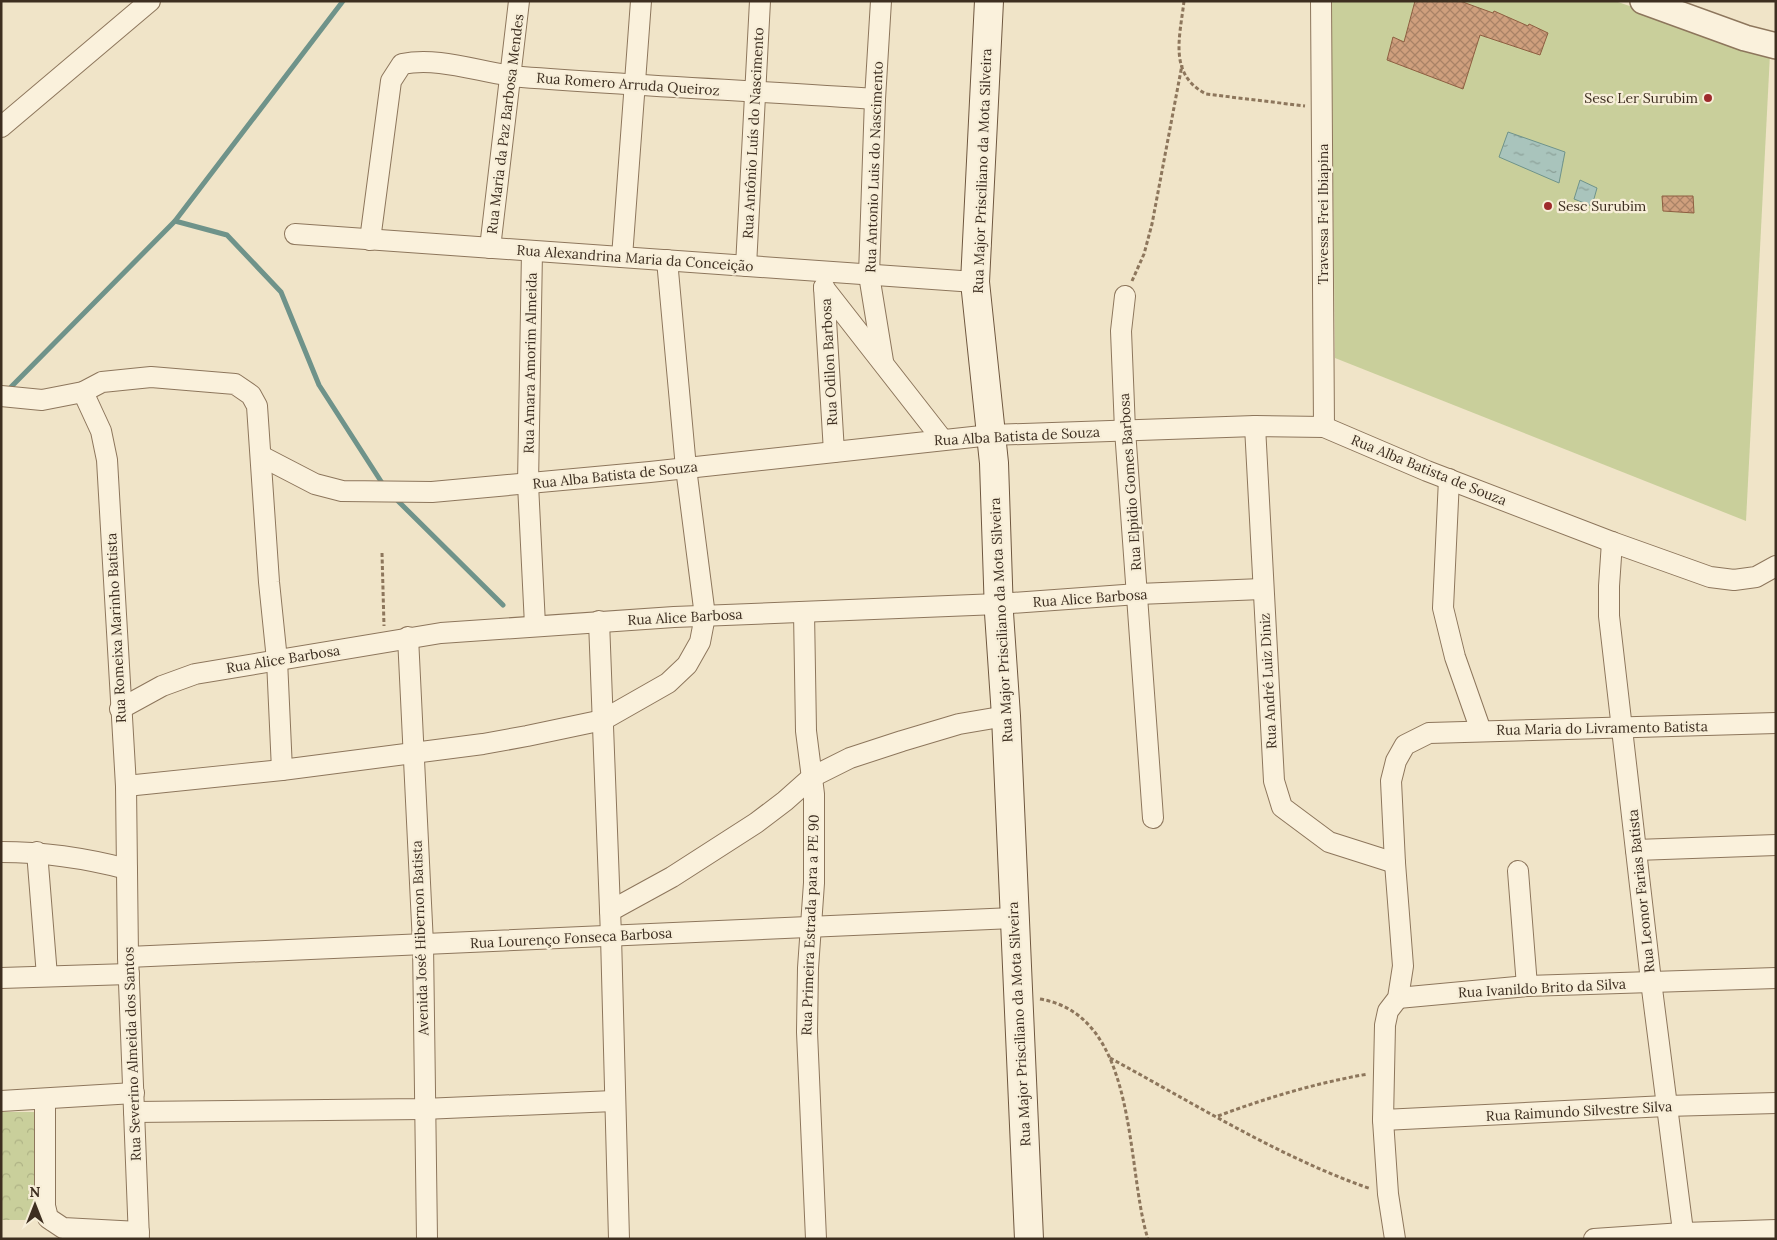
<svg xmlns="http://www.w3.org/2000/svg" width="1777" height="1240" font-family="Lora,serif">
<defs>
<pattern id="park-crowns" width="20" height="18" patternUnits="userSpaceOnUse" patternTransform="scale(1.25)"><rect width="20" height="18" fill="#c9cf9b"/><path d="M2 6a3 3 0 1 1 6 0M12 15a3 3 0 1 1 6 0" fill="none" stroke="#aeb285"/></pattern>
<pattern id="water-ripples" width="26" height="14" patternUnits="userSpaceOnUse" patternTransform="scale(1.25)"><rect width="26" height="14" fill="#a9c4bc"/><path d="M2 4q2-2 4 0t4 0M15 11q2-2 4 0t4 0" fill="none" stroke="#8ba098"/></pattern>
<pattern id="building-cross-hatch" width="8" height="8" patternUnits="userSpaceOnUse" patternTransform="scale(1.25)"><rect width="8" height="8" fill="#cf9f7d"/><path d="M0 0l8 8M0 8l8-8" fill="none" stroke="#a98266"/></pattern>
</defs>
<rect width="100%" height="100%" fill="#f0e4c8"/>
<path fill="#c9cf9b" d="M1331 1H1615L1770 54 1746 521 1335 358Z"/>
<path fill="url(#park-crowns)" d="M1 1112H36L37 1220H1Z"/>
<g fill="url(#water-ripples)" stroke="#6f938a">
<path d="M1508 132 1565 152 1559 183 1499 157Z"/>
<path d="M1580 180 1597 188 1592 206 1574 199Z"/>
</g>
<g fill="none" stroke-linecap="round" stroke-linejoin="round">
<g stroke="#6f938a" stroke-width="5">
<path d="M175 221 227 235 281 292 319 385 384 486"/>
<path d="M11 387 175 221 343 1"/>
<path d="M398 501 503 605"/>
</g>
</g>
<g fill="url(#building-cross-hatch)" stroke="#8d5f41">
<path d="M1415 1H1460L1493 13 1494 11 1528 26 1529 24 1548 33 1540 55 1480 35 1463 89 1387 60 1393 37 1404 42Z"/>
<path d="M1662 196H1693L1694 213 1663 211Z"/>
</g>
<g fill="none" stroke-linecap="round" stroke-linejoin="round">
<g stroke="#8d765c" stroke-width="22">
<g id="minor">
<path d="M881 1 875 99 869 275 883 361"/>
<path d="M1321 1 1324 427"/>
<path d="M1 127 150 1"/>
<path d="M295 234 975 282"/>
<path d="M370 240 391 81 402 64C441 56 483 74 522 77 640 86 757 91 875 99"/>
<path d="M490 248 519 1"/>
<path d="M532 251 528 484 535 625"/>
<path d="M622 257 641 1"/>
<path d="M746 266 760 1"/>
<path d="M824 287 834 452"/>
<path d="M824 288 942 439"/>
<path d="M1125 296 1121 331 1125 430 1153 818"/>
<path d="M83 392 101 431 107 460 126 786 128 957 139 1239"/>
<path d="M1 396 42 400 83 392 102 382 151 377 235 384 251 395 257 406 269 582 277 660 282 770"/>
<path d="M1255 426 1274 781 1282 807 1329 842 1395 863"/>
<path d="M261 456 315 484 342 491 432 492 650 472 991 435 1255 426 1324 427 1427 471 1612 542 1710 577 1734 580 1756 577 1776 566"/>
<path d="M1449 479 1443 608 1455 657 1481 731"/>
<path d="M1612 542 1609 586V616L1651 981 1684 1239"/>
<path d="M804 612 806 731 814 794V883L808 968 807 1032 816 1239"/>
<path d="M599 621 611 936 619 1239"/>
<path d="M408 637 423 944 427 1239"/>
<path d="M120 709 162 686 195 674 441 633 674 617 998 604 1138 594 1262 589"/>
<path d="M126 786 282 770 483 744 527 736 603 720 668 683 687 665 700 642 705 616 686 468 667 260"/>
<path d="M1636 850 1776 845"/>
<path d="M1 852C45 852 85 858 127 869"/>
<path d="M37 852 47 976"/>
<path d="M1518 871 1527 986"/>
<path d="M610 911 672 877 756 823 785 801 812 777 850 758 902 741 959 724 1006 716"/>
<path d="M128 957 1013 918"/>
<path d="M1 978 129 974"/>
<path d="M1398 998 1527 986 1776 978"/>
<path d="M45 1099V1206L48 1218 63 1228 139 1232"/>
<path d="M1 1101 134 1093"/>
<path d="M134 1112 423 1109 614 1101"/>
<path d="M1383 1120 1666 1106 1776 1103"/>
<path d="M1395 1239 1388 1194 1383 1120 1385 1025 1388 1011 1398 998 1403 966 1395 863 1391 781 1396 761 1405 745 1429 733 1776 723"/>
<path d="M1594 1239 1683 1233 1776 1230"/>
</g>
</g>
<g stroke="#8d765c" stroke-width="28">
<path id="tertiary" d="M1643 1 1745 38 1776 46"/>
</g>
<g stroke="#6f573f" stroke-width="30">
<path id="secondary" d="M989 1 975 282 994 463 999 613 1006 716 1029 1239"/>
</g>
<g stroke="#8d765c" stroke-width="3" stroke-dasharray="4 2.5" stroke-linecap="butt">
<path d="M1184 1C1180 37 1168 74 1206 94L1305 106"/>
<path d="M1132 281 1144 254 1152 224 1182 65"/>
<path d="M382 553 384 626"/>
<path d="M1040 999C1140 1016 1125 1167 1148 1239"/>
<path d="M1110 1058C1195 1104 1279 1157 1371 1189"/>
<path d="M1218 1116C1266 1098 1316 1083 1368 1074"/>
</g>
<use href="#minor" stroke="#faf1dc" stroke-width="20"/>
<use href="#tertiary" stroke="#faf1dc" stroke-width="25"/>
<use href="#secondary" stroke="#faf1dc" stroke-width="28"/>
</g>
<g fill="#9e2a2b" stroke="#f7eed8" stroke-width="2">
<circle cx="1708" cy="98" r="5"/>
<circle cx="1548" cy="206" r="5"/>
</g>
<g text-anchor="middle" stroke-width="4.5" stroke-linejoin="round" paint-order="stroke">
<g font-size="14" fill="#3d2e20" stroke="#f7eed8">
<text transform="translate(628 84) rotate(4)" y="5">Rua Romero Arruda Queiroz</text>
<text transform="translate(505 124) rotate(-83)" y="5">Rua Maria da Paz Barbosa Mendes</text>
<text transform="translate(753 133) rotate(-87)" y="5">Rua Antônio Luís do Nascimento</text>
<text transform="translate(874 167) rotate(-88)" y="5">Rua Antonio Luis do Nascimento</text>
<text transform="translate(982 171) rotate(-88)" y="5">Rua Major Prisciliano da Mota Silveira</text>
<text transform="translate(1323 214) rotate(-90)" y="5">Travessa Frei Ibiapina</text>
<text transform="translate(635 258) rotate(4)" y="5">Rua Alexandrina Maria da Conceição</text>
<text transform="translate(829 362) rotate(-93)" y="5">Rua Odilon Barbosa</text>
<text transform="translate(530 363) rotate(-89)" y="5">Rua Amara Amorim Almeida</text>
<text transform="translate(1017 436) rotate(-3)" y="5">Rua Alba Batista de Souza</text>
<text transform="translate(1429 470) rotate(22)" y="5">Rua Alba Batista de Souza</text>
<text transform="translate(615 475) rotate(-6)" y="5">Rua Alba Batista de Souza</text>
<text transform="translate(1130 482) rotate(-94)" y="5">Rua Elpidio Gomes Barbosa</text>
<text transform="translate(1090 598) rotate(-4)" y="5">Rua Alice Barbosa</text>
<text transform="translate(685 617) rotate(-3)" y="5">Rua Alice Barbosa</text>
<text transform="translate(1001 620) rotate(-93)" y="5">Rua Major Prisciliano da Mota Silveira</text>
<text transform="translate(116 628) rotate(-93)" y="5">Rua Romeixa Marinho Batista</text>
<text transform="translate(283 659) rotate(-9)" y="5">Rua Alice Barbosa</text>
<text transform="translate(1268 681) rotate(-93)" y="5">Rua André Luiz Diniz</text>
<text transform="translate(1602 728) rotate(-1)" y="5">Rua Maria do Livramento Batista</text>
<text transform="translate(1641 891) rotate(-96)" y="5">Rua Leonor Farias Batista</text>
<text transform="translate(810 925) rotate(-88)" y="5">Rua Primeira Estrada para a PE 90</text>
<text transform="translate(420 938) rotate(-92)" y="5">Avenida José Hibernon Batista</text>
<text transform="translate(571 938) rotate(-3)" y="5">Rua Lourenço Fonseca Barbosa</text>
<text transform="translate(1542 988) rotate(-3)" y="5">Rua Ivanildo Brito da Silva</text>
<text transform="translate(1019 1024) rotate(-93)" y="5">Rua Major Prisciliano da Mota Silveira</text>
<text transform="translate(132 1054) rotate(-92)" y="5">Rua Severino Almeida dos Santos</text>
<text transform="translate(1579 1111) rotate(-3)" y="5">Rua Raimundo Silvestre Silva</text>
</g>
<g font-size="14" fill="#3d2e20" stroke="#f7eed8" text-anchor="end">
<text x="1698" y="103">Sesc Ler Surubim</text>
<text x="1558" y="211" text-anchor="start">Sesc Surubim</text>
</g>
</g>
<rect width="1777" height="1240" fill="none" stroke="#3d2e20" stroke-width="5"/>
<g transform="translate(35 1205)" stroke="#f7eed8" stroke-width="4" paint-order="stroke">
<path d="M0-4L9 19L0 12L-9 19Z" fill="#3d2e20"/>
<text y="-8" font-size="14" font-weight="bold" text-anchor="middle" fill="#3d2e20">N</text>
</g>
</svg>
